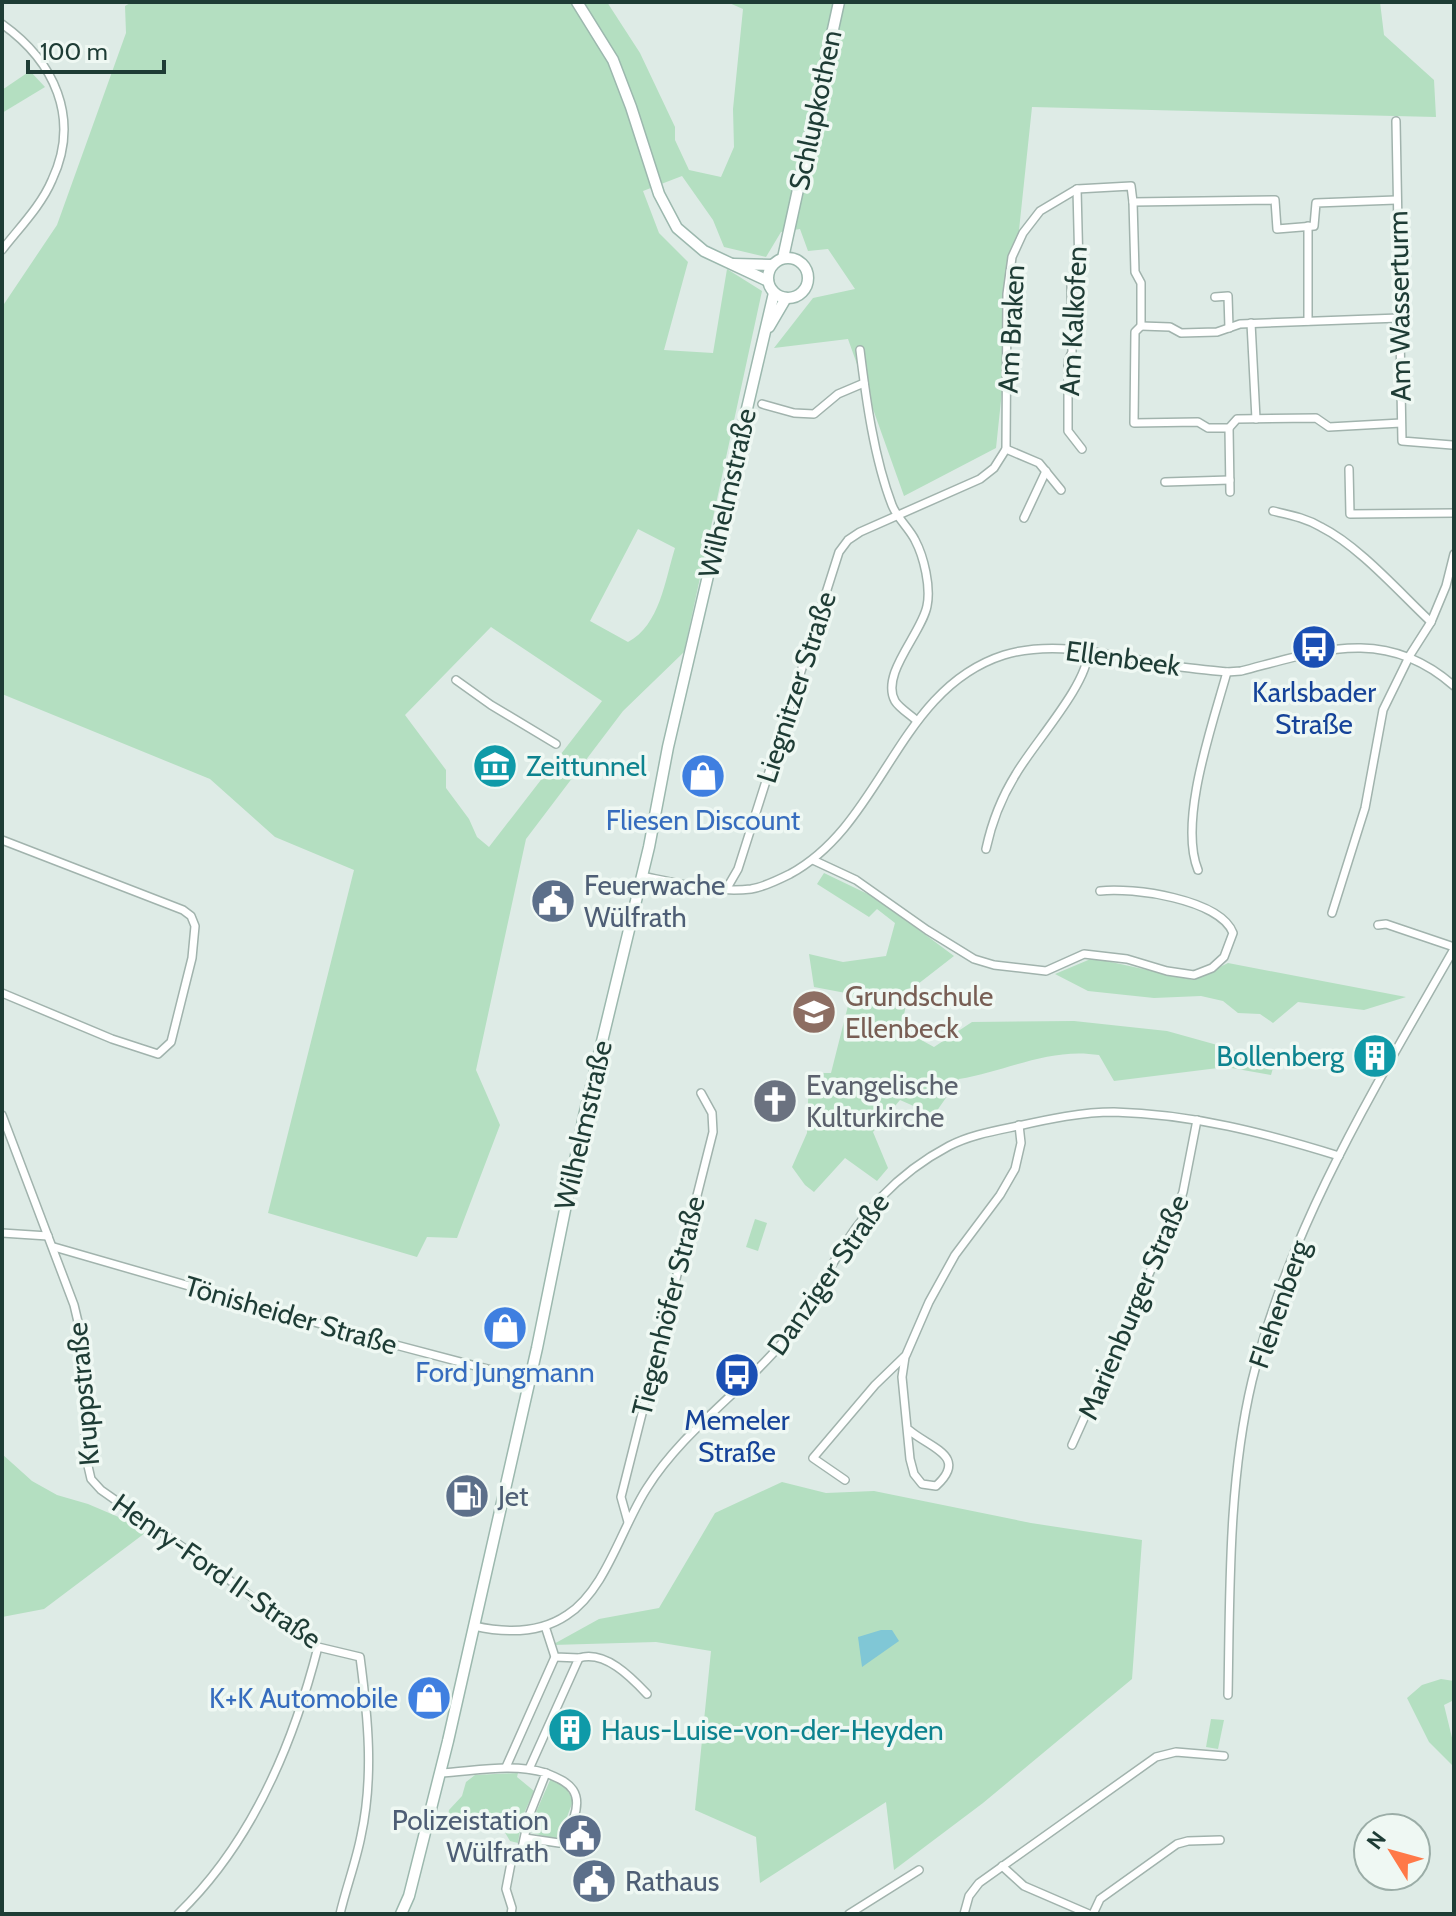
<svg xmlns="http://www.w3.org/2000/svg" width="1456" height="1916" font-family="Cabin,sans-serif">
<rect width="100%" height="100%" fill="#deebe6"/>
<g fill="#b4dfc1" fill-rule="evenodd">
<path d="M132 2H607L640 53 675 127V140L689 170 721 177 734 147 733 109 743 9 727 2H1380L1384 35 1434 80 1436 117 1032 107 996 448 904 496 848 339 774 348 813 298 855 289 828 249 808 251 800 229 781 232 766 257 724 247 713 220 682 176 643 191 659 233 688 262 664 350 713 353 727 269 762 291 684 652 623 711 526 839 476 1070 500 1125 457 1238 427 1237 417 1257 268 1213 354 870 275 837 210 779 2 694V307L57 225 126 33 125 6ZM638 529 675 548C665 580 660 625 628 642L590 621ZM491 627 602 701 489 847 477 837 469 819 446 788V770L405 715Z"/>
<path d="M30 71 45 87 2 113V90Z"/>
<path d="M824 873 876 898 954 956 909 991 901 1029 934 1047 972 1022 1074 1021 1167 1031 1275 1061 1271 1075 1226 1067 1114 1081 1099 1055C1050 1047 1007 1071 959 1079L934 1115 900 1100 873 1132 888 1168 877 1181 845 1158 814 1192 805 1185 792 1167 807 1133 809 1073H831L851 994 814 987 809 954 843 962 886 956 895 923 877 909 869 917 817 884Z"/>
<path d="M1093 958 1193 980 1228 963 1406 997 1364 1010 1298 1002 1273 1023 1260 1014 1238 1013 1223 1001 1201 996 1154 998 1088 991 1055 974Z"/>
<path d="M755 1219 767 1223 758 1251 746 1247Z"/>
<path d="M2 1454 32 1481 57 1495 88 1504 149 1530 44 1609 2 1617Z"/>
<path d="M782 1482 826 1493 874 1491 1031 1523 1142 1540 1132 1679 983 1803 894 1870 886 1802 760 1883 756 1837 695 1810 711 1651 656 1642 552 1645 599 1619 659 1608 715 1513Z"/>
<path d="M1441 1679 1454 1681V1700L1444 1705 1454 1746V1767L1429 1742 1407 1698 1422 1685Z"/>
<path d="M1211 1719 1224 1720 1218 1749 1206 1747Z"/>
<path d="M518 1773 517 1777 534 1791 522 1818 518 1843 510 1841 500 1824 490 1820 454 1821 448 1817 449 1810 462 1796 466 1782 475 1775Z"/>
<path d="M551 1778 566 1787 573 1801 561 1833 555 1839 532 1833 529 1828Z"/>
</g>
<path fill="#80c7d6" d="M881 1630H892L899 1641 862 1667 858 1637Z"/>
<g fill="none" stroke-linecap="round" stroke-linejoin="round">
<g stroke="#a1b3ad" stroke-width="10">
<g id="street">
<path d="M2 24C54 61 81 118 52 180 41 206 19 228 2 250"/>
<path d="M1396 121 1402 441 1452 445"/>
<path d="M1077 189 1079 269 1071 283 1072 352 1068 361V431L1082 449"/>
<path d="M1133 202 1135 272 1141 283V326L1135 332 1134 423 1198 422 1208 428H1229L1237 419 1316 418 1329 427 1401 423"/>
<path d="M1215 297 1228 296 1229 328"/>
<path d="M1308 321V226"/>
<path d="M1251 323 1256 419"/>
<path d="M1141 326 1170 327 1181 333 1217 332 1240 324 1399 318"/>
<path d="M860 350C866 399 874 458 892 505 897 518 909 528 915 540 924 557 931 587 927 606 922 633 880 674 895 701 899 708 911 715 917 721"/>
<path d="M762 404 794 413 814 414 838 394 864 383"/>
<path d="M1229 428 1230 492"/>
<path d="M1006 449 1039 463 1061 490"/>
<path d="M1349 469 1350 514 1454 513"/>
<path d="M1165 482 1230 480"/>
<path d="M1273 511C1290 515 1306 518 1321 527 1359 546 1400 593 1431 622"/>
<path d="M1024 518 1046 471"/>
<path d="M456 680 491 705 556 744"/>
<path d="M2 840 183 910 191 916 195 926 192 958 171 1042 158 1054 112 1039 2 993"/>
<path d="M986 849C992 821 1001 798 1016 774 1034 743 1088 684 1088 652"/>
<path d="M813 860 856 880 927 930 974 959 994 965 1046 971 1084 954 1127 959 1167 971 1194 975 1212 968 1224 957 1233 933C1220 899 1132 887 1100 891"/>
<path d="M1198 870C1178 821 1213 723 1227 672"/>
<path d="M642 876C676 883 715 893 751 889 764 887 778 880 790 874 884 823 897 689 1004 655 1056 639 1115 656 1167 665 1186 668 1207 670 1227 672L1241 671C1319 651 1385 625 1454 686"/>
<path d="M727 888 738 869 839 552 848 540 860 532 980 479 994 468 1006 449 1007 294 1012 257 1023 233 1040 211 1077 189 1131 186 1133 202 1275 200 1277 229 1314 226 1316 203 1396 200"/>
<path d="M1332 913 1365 808 1383 710 1410 655 1431 622 1446 586 1454 554"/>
<path d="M1378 925 1386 924 1454 947"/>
<path d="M2 1115 74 1305 83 1343 86 1374 85 1453 91 1479 101 1490 228 1579 318 1647 360 1657C368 1717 374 1777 361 1836 356 1862 346 1888 340 1914"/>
<path d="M2 1233 48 1236"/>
<path d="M54 1247 373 1339 529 1380"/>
<path d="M905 1357 902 1377 910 1459 914 1474 922 1484 936 1486C969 1456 930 1448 909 1430"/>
<path d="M1072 1445 1172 1223 1183 1192 1197 1120"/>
<path d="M845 1480 813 1458 875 1385 906 1355 929 1302 955 1255 1000 1195 1015 1169 1021 1143 1019 1125"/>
<path d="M628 1522 621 1497 713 1132 712 1113 701 1093"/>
<path d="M474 1626C505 1633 539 1634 567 1615 606 1590 622 1526 647 1488 683 1431 740 1393 783 1342 802 1319 816 1291 832 1265 861 1214 896 1174 949 1146 970 1135 994 1131 1018 1126 1049 1119 1082 1112 1114 1112 1192 1114 1265 1133 1339 1156"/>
<path d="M579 1658C605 1650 631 1677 647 1694"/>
<path d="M1228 1695C1230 1592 1228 1482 1252 1381 1289 1226 1376 1086 1454 949"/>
<path d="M506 1767 555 1657"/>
<path d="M529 1769 579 1658 555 1657 545 1626"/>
<path d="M440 1773C476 1771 511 1763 546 1773L529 1816 522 1848 511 1863 506 1889 512 1908 511 1914"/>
<path d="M525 1838 559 1843C570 1831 583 1805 573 1790 567 1781 555 1777 546 1773"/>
<path d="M1002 1866 1024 1886 1089 1914"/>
<path d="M178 1914C252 1843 293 1745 318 1647"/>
<path d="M849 1914 919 1870"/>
<path d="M964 1914 969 1896 979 1883 1156 1757 1176 1752 1224 1756"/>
<path d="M1093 1914 1100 1899 1177 1844 1188 1841 1220 1840"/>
</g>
</g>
<g stroke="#9cb8ae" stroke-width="13">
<g id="secondary">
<path d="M577 2 613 60 631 107 659 194 677 228 704 251 768 281"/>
<circle cx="788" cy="278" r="20"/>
<path d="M783 258 839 2"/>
<path d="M733 264 772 265"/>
<path d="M769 327 786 298"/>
<path d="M401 1914 409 1896 448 1741 537 1348 584 1116 649 847 668 747 774 293"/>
</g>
</g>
<use href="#street" stroke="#fff" stroke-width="7"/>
<use href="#secondary" stroke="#fff" stroke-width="10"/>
</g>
<defs>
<g id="bus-disc" transform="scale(2.3)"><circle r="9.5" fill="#1a4fb4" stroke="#eff8f3"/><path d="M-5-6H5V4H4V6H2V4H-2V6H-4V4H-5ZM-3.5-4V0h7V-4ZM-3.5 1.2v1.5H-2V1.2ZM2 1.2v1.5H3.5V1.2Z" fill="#fff"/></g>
<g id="museum-disc" transform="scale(2.3)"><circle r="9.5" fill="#0f9aa8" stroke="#eff8f3"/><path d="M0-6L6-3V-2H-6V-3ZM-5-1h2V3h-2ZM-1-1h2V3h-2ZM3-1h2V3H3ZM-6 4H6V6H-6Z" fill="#fff"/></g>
<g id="shop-disc" transform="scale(2.3)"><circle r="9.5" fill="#3f7fe0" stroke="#eff8f3"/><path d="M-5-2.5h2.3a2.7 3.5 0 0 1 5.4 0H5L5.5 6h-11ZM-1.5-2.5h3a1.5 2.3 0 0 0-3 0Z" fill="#fff"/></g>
<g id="civic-disc" transform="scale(2.3)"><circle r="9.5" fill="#5c6f8a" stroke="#eff8f3"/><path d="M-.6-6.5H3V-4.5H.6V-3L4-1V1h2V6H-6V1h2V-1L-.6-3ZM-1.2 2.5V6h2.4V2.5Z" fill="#fff"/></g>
<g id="school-disc" transform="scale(2.3)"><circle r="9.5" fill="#8d6e63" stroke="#eff8f3"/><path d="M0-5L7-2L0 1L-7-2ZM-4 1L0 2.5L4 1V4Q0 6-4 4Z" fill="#fff"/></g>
<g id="building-disc" transform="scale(2.3)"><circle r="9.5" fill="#0f9aa8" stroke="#eff8f3"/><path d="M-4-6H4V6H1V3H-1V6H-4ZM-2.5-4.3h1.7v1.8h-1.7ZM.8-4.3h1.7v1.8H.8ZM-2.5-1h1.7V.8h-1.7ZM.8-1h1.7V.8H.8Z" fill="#fff"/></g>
<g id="church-disc" transform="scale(2.3)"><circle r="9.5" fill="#6b7280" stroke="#eff8f3"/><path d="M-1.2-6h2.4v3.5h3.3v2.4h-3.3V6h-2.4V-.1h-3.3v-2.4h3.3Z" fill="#fff"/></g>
<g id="fuel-disc" transform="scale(2.3)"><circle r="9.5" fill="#5c6f8a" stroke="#eff8f3"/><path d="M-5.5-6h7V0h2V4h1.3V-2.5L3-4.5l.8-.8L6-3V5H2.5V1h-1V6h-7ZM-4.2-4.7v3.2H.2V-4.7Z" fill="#fff"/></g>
</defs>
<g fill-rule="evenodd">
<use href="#bus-disc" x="1314" y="647"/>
<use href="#museum-disc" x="495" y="766"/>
<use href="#shop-disc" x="703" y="776"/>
<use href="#civic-disc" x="553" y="901"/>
<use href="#school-disc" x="814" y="1012"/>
<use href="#building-disc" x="1375" y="1056"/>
<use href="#church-disc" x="775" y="1101"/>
<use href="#shop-disc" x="505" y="1328"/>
<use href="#bus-disc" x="737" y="1375"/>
<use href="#fuel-disc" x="467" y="1496"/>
<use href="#shop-disc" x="429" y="1698"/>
<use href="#building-disc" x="570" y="1730"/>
<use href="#civic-disc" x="580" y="1836"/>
<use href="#civic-disc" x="594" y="1881"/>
</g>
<g text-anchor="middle" stroke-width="7" stroke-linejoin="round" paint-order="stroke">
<g font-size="28" fill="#1e3c35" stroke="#eff8f3">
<text transform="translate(815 110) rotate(-78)" y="10">Schlupkothen</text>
<text transform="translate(1399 306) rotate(-91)" y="10">Am Wasserturm</text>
<text transform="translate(1073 321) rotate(-87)" y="10">Am Kalkofen</text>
<text transform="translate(1011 329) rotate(-87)" y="10">Am Braken</text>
<text transform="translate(727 493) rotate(-77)" y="10">Wilhelmstraße</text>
<text transform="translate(1123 658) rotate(8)" y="10">Ellenbeek</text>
<text transform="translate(796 687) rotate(-72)" y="10">Liegnitzer Straße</text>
<text transform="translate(583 1125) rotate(-77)" y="10">Wilhelmstraße</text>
<text transform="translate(828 1274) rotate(-55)" y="10">Danziger Straße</text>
<text transform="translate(1279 1304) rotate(-71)" y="10">Flehenberg</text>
<text transform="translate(668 1306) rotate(-76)" y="10">Tiegenhöfer Straße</text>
<text transform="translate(1133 1307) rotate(-67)" y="10">Marienburger Straße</text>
<text transform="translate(291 1315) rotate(16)" y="10">Tönisheider Straße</text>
<text transform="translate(83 1394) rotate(-95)" y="10">Kruppstraße</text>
<text transform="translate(217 1571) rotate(35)" y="10">Henry-Ford II-Straße</text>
</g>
<g font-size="28" fill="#164399" stroke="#eff8f3">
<text x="1314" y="702">Karlsbader<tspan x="1314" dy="32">Straße</tspan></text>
<text x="737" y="1430">Memeler<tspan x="737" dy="32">Straße</tspan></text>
</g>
<g font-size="28" fill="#0d838f" stroke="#eff8f3" text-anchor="start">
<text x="526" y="776">Zeittunnel</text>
<text x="1344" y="1066" text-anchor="end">Bollenberg</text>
<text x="601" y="1740">Haus-Luise-von-der-Heyden</text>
</g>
<g font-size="28" fill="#366cbe" stroke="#eff8f3">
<text x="703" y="830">Fliesen Discount</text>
<text x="505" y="1382">Ford Jungmann</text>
<text x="398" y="1708" text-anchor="end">K+K Automobile</text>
</g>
<g font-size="28" fill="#4e5e75" stroke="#eff8f3" text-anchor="start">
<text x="584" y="895">Feuerwache<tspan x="584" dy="32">Wülfrath</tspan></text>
<text x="498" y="1506">Jet</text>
<text x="549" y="1830" text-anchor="end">Polizeistation<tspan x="549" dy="32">Wülfrath</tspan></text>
<text x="625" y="1891">Rathaus</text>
</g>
<g font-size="28" fill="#785e54" stroke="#eff8f3" text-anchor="start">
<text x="845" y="1006">Grundschule<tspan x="845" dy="32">Ellenbeck</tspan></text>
</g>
<g font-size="28" fill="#5b616d" stroke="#eff8f3" text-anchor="start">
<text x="806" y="1095">Evangelische<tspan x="806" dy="32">Kulturkirche</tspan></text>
</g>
</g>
<rect width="1456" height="1916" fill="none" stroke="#1e3c35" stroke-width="8"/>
<g transform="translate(1392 1852) rotate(307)"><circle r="38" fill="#eff8f3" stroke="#9bada7" stroke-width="2"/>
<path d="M0-6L14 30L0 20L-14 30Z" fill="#ff7948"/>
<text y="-12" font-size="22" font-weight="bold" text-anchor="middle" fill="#1e3c35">N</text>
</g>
<path d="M28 60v12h136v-12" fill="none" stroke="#1e3c35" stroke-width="4"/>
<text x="40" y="60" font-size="24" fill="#1e3c35" stroke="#eff8f3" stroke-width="6" paint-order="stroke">100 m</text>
</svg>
